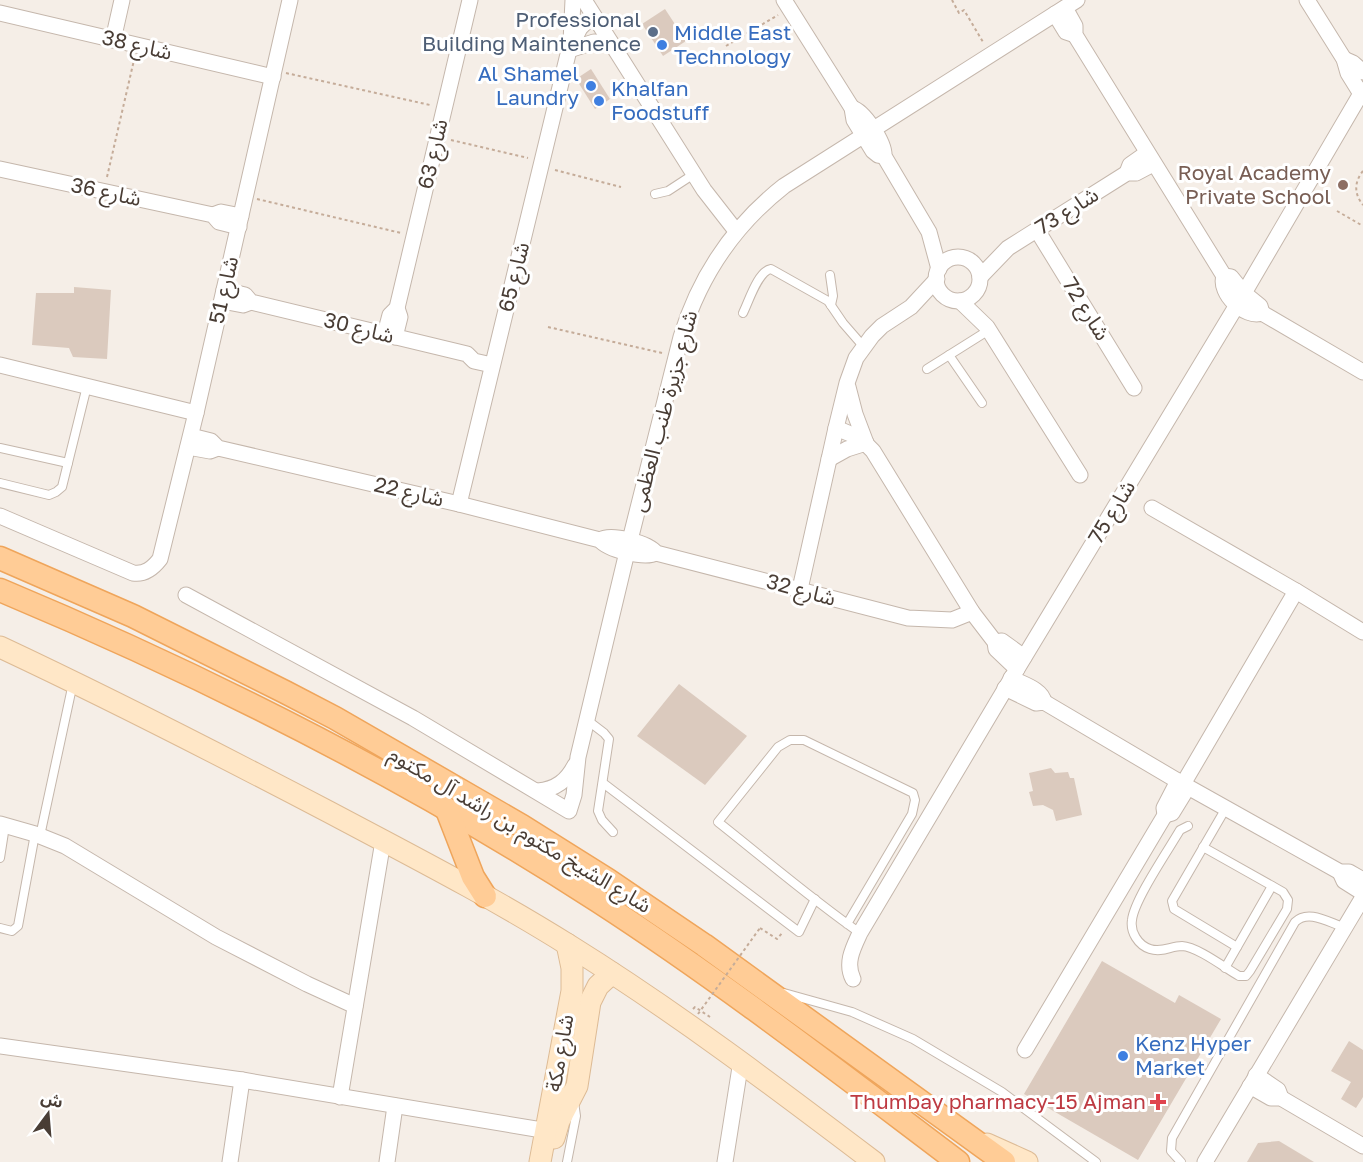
<svg xmlns="http://www.w3.org/2000/svg" width="1363" height="1162" font-family="'Golos Text','Noto Sans Arabic',sans-serif">
<rect width="100%" height="100%" fill="#f5eee7"/>
<g fill="#dbcabe">
<path d="M665 9 686 41 663 56 642 24Z"/>
<path d="M591 69 610 99 595 109 576 79Z"/>
<path d="M74 287 111 290 107 359 73 357 69 348 32 345 36 293H74Z"/>
<path d="M679 684 747 736 705 785 637 736Z"/>
<path d="M1051 768 1055 773 1068 772 1070 778H1074L1082 815 1056 821 1053 810 1043 805 1033 806 1029 792 1033 791 1029 773Z"/>
<path d="M1102 961 1175 1003 1179 995 1221 1019 1138 1160 1024 1094Z"/>
<path d="M1349 1041 1363 1050V1097L1356 1108 1341 1099 1351 1082 1331 1071Z"/>
<path d="M1279 1141 1314 1162H1247L1258 1143Z"/>
</g>
<g fill="none" stroke-linecap="round" stroke-linejoin="round">
<g stroke="#c5b7ac" stroke-width="10">
<g id="lane">
<path d="M655 194 668 191 694 174"/>
<path d="M830 275 833 296 831 305"/>
<path d="M743 313C749 301 758 271 771 269L828 301 843 323 863 346"/>
<path d="M949 355 982 403"/>
<path d="M927 369 989 330"/>
<path d="M0 448 68 463"/>
<path d="M0 483 49 495 56 492 62 487 87 386"/>
<path d="M587 720 604 733 609 739 598 811 602 820 613 832"/>
<path d="M603 783 799 932 815 899"/>
<path d="M1226 808 1172 901 1174 909 1237 947"/>
<path d="M1188 826 1180 830C1169 849 1134 900 1132 920 1130 932 1138 945 1150 949 1162 953 1171 946 1182 946 1198 947 1225 968 1239 976H1246L1250 971 1287 909 1288 900 1283 892 1203 847"/>
<path d="M40 836 73 683"/>
<path d="M0 858 5 826"/>
<path d="M847 924 912 814 915 800 913 793 804 740H790L778 747 718 822C765 859 811 899 860 933"/>
<path d="M0 928 12 931 18 926 35 834"/>
<path d="M1225 968 1272 886"/>
<path d="M784 993 852 1012 913 1039 1002 1092 1096 1162"/>
<path d="M567 1162 576 1116 574 1102"/>
<path d="M1181 1162 1171 1151 1172 1138 1295 922C1308 909 1328 922 1343 927"/>
</g>
</g>
<g stroke="#c5b7ac" stroke-width="17">
<g id="street">
<path d="M584 0 704 190 736 231"/>
<path d="M784 0 852 108 854 120 873 151 878 155 884 156"/>
<path d="M1307 0 1344 59 1348 73 1361 94"/>
<path d="M1065 8 1075 26V35L1224 276C1218 293 1245 319 1262 313L1363 372"/>
<path d="M0 13 273 77"/>
<path d="M1055 14 1066 32 1075 35"/>
<path d="M113 40 122 0"/>
<path d="M571 42 573 0"/>
<path d="M569 50 594 42 611 43"/>
<path d="M1344 59 1353 63 1363 72"/>
<path d="M852 108C864 111 885 143 884 156L929 232 939 269"/>
<path d="M0 169 213 215 219 222 239 227"/>
<path d="M1127 173 1130 165 1147 153"/>
<path d="M213 215 221 212 241 216"/>
<path d="M1037 230 1134 388"/>
<circle cx="958" cy="279" r="22"/>
<path d="M1224 276 1231 277 1244 293 1260 306 1262 313"/>
<path d="M980 277 1008 248 1127 173H1136L1153 164"/>
<path d="M224 290 245 295 251 302 467 354 474 361 492 365"/>
<path d="M222 301 243 305 251 302"/>
<path d="M960 301 987 327 1080 475"/>
<path d="M385 334 390 315 397 308 470 0"/>
<path d="M395 337 400 317 397 308"/>
<path d="M0 365 196 413"/>
<path d="M848 387 855 414 866 443"/>
<path d="M836 428 860 438 873 451 972 612 995 642 996 649 1017 669"/>
<path d="M191 436 211 441 218 448 459 504 600 540C608 550 645 559 656 553"/>
<path d="M188 447 210 451 218 448"/>
<path d="M829 459 847 449 866 443"/>
<path d="M459 504 569 50 580 28 593 15"/>
<path d="M1152 508 1296 591 1363 632"/>
<path d="M0 516 133 573C145 575 153 568 160 559L196 413 290 0"/>
<path d="M600 540C611 533 648 543 656 553L908 618 952 620 972 612"/>
<path d="M800 589 836 428 847 383 856 358 872 336 882 326 911 307 937 279"/>
<path d="M186 595 413 718 569 811 574 795 578 757 627 552 681 337C700 275 733 226 784 186L1077 0"/>
<path d="M995 642 1002 641 1024 657"/>
<path d="M1011 678C1022 684 1042 689 1044 702"/>
<path d="M1005 688 1036 703 1044 702 1188 787 1340 872H1349L1363 880"/>
<path d="M1183 784 1296 591"/>
<path d="M538 791C556 789 567 781 575 765"/>
<path d="M1165 815 1172 813 1188 787"/>
<path d="M0 824 35 834 65 846 216 937 307 984 355 1006"/>
<path d="M1340 872 1344 881 1363 893"/>
<path d="M853 979C845 963 853 948 860 933L1017 669 1237 305 1363 90"/>
<path d="M0 1046 242 1080 554 1132"/>
<path d="M1025 1050 1165 815 1164 808 1178 781"/>
<path d="M1256 1075 1278 1090 1281 1098"/>
<path d="M1250 1086 1271 1098H1281L1363 1146"/>
<path d="M340 1097 383 841"/>
<path d="M230 1162 242 1080"/>
<path d="M387 1162 395 1106"/>
<path d="M725 1162 741 1061"/>
<path d="M1205 1162 1363 897"/>
</g>
</g>
<g stroke="#ddbb95" stroke-width="23">
<g id="secondary">
<path d="M0 647C111 699 220 755 329 812 410 855 492 897 570 946 676 1012 775 1087 874 1162"/>
<path d="M554 1138 559 1121 577 1086 590 1002 598 986 612 973"/>
<path d="M987 1144 1027 1162"/>
<path d="M540 1162 572 991V968L567 944"/>
</g>
</g>
<g stroke="#efa55b" stroke-width="25">
<g id="primary">
<path d="M0 558 133 616 285 692 335 718 522 826 608 880 704 945 1004 1162"/>
<path d="M0 590C208 677 409 779 598 901 723 982 840 1073 958 1162"/>
<path d="M447 810 473 877 485 896"/>
</g>
</g>
<g stroke="#c5ac99" stroke-width="2" stroke-dasharray="3 3" stroke-linecap="butt">
<path d="M952 0 959 13 964 10 983 42"/>
<path d="M726 46 778 15"/>
<path d="M286 73 430 105"/>
<path d="M451 140 528 158"/>
<path d="M555 170 621 187"/>
<path d="M1363 171C1354 182 1354 194 1363 205"/>
<path d="M107 177 134 60"/>
<path d="M257 199 401 233"/>
<path d="M1337 211 1363 226"/>
<path d="M548 327 662 353"/>
<path d="M760 928 777 939 783 932"/>
<path d="M693 1009 695 1007 710 1017"/>
</g>
<use href="#lane" stroke="#fff" stroke-width="8"/>
<use href="#street" stroke="#fff" stroke-width="15"/>
<use href="#secondary" stroke="#ffe7c7" stroke-width="21"/>
<use href="#primary" stroke="#ffcc96" stroke-width="22"/>
<path stroke="#c5ac99" stroke-width="2" stroke-dasharray="3 3" stroke-linecap="butt" d="M698 1014 760 928"/>
</g>
<circle fill="#5c6f8a" stroke="#fff" stroke-width="2" cx="653" cy="32" r="6"/>
<g fill="#3f7fe0" stroke="#fff" stroke-width="2">
<circle cx="662" cy="45" r="6"/>
<circle cx="591" cy="86" r="6"/>
<circle cx="599" cy="101" r="6"/>
<circle cx="1123" cy="1056" r="6"/>
</g>
<circle fill="#8d6e63" stroke="#fff" stroke-width="2" cx="1343" cy="185" r="6"/>
<path fill="#e0444e" stroke="#fff" stroke-width="2" d="M1155 1093h6v6h6v6h-6v6h-6v-6h-6v-6h6z"/>
<g text-anchor="middle" stroke-width="6" stroke-linejoin="round" paint-order="stroke">
<g font-size="21" fill="#4e5e75" stroke="#fff" text-anchor="end">
<text x="641" y="27">Professional<tspan x="641" dy="24">Building Maintenence</tspan></text>
</g>
<g font-size="21" fill="#366cbe" stroke="#fff" text-anchor="start">
<text x="674" y="40">Middle East<tspan x="674" dy="24">Technology</tspan></text>
<text x="579" y="81" text-anchor="end">Al Shamel<tspan x="579" dy="24">Laundry</tspan></text>
<text x="611" y="96">Khalfan<tspan x="611" dy="24">Foodstuff</tspan></text>
<text x="1135" y="1051">Kenz Hyper<tspan x="1135" dy="24">Market</tspan></text>
</g>
<g font-size="21" fill="#493d35" stroke="#fff">
<text transform="translate(137 45) rotate(13)" y="7">شارع 38</text>
<text transform="translate(433 154) rotate(-77)" y="7">شارع 63</text>
<text transform="translate(106 192) rotate(12)" y="7">شارع 36</text>
<text transform="translate(1067 211) rotate(-32)" y="7">شارع 73</text>
<text transform="translate(514 277) rotate(-76)" y="7">شارع 65</text>
<text transform="translate(224 290) rotate(-77)" y="7">شارع 51</text>
<text transform="translate(1086 309) rotate(58)" y="7">شارع 72</text>
<text transform="translate(359 328) rotate(14)" y="7">شارع 30</text>
<text transform="translate(664 411) rotate(-75)" y="7">شارع جزيرة طنب العظمى</text>
<text transform="translate(409 492) rotate(13)" y="7">شارع 22</text>
<text transform="translate(1112 512) rotate(-59)" y="7">شارع 75</text>
<text transform="translate(801 590) rotate(15)" y="7">شارع 32</text>
<text transform="translate(520 830) rotate(31)" y="7">شارع الشيخ مكتوم بن راشد آل مكتوم</text>
<text transform="translate(560 1053) rotate(-80)" y="7">شارع مكة</text>
</g>
<g font-size="21" fill="#785e54" stroke="#fff" text-anchor="end">
<text x="1331" y="180">Royal Academy<tspan x="1331" dy="24">Private School</tspan></text>
</g>
<g font-size="21" fill="#be3a42" stroke="#fff" text-anchor="end">
<text x="1146" y="1109">Thumbay pharmacy-15 Ajman</text>
</g>
</g>
<g transform="translate(48 1114) rotate(16)" stroke="#ffffff" stroke-width="4.5" paint-order="stroke">
<path d="M0-4.5L10 22L0 15L-10 22Z" fill="#493d35"/>
<text y="-9" font-size="16" font-weight="bold" text-anchor="middle" fill="#493d35">ش</text>
</g>
</svg>
